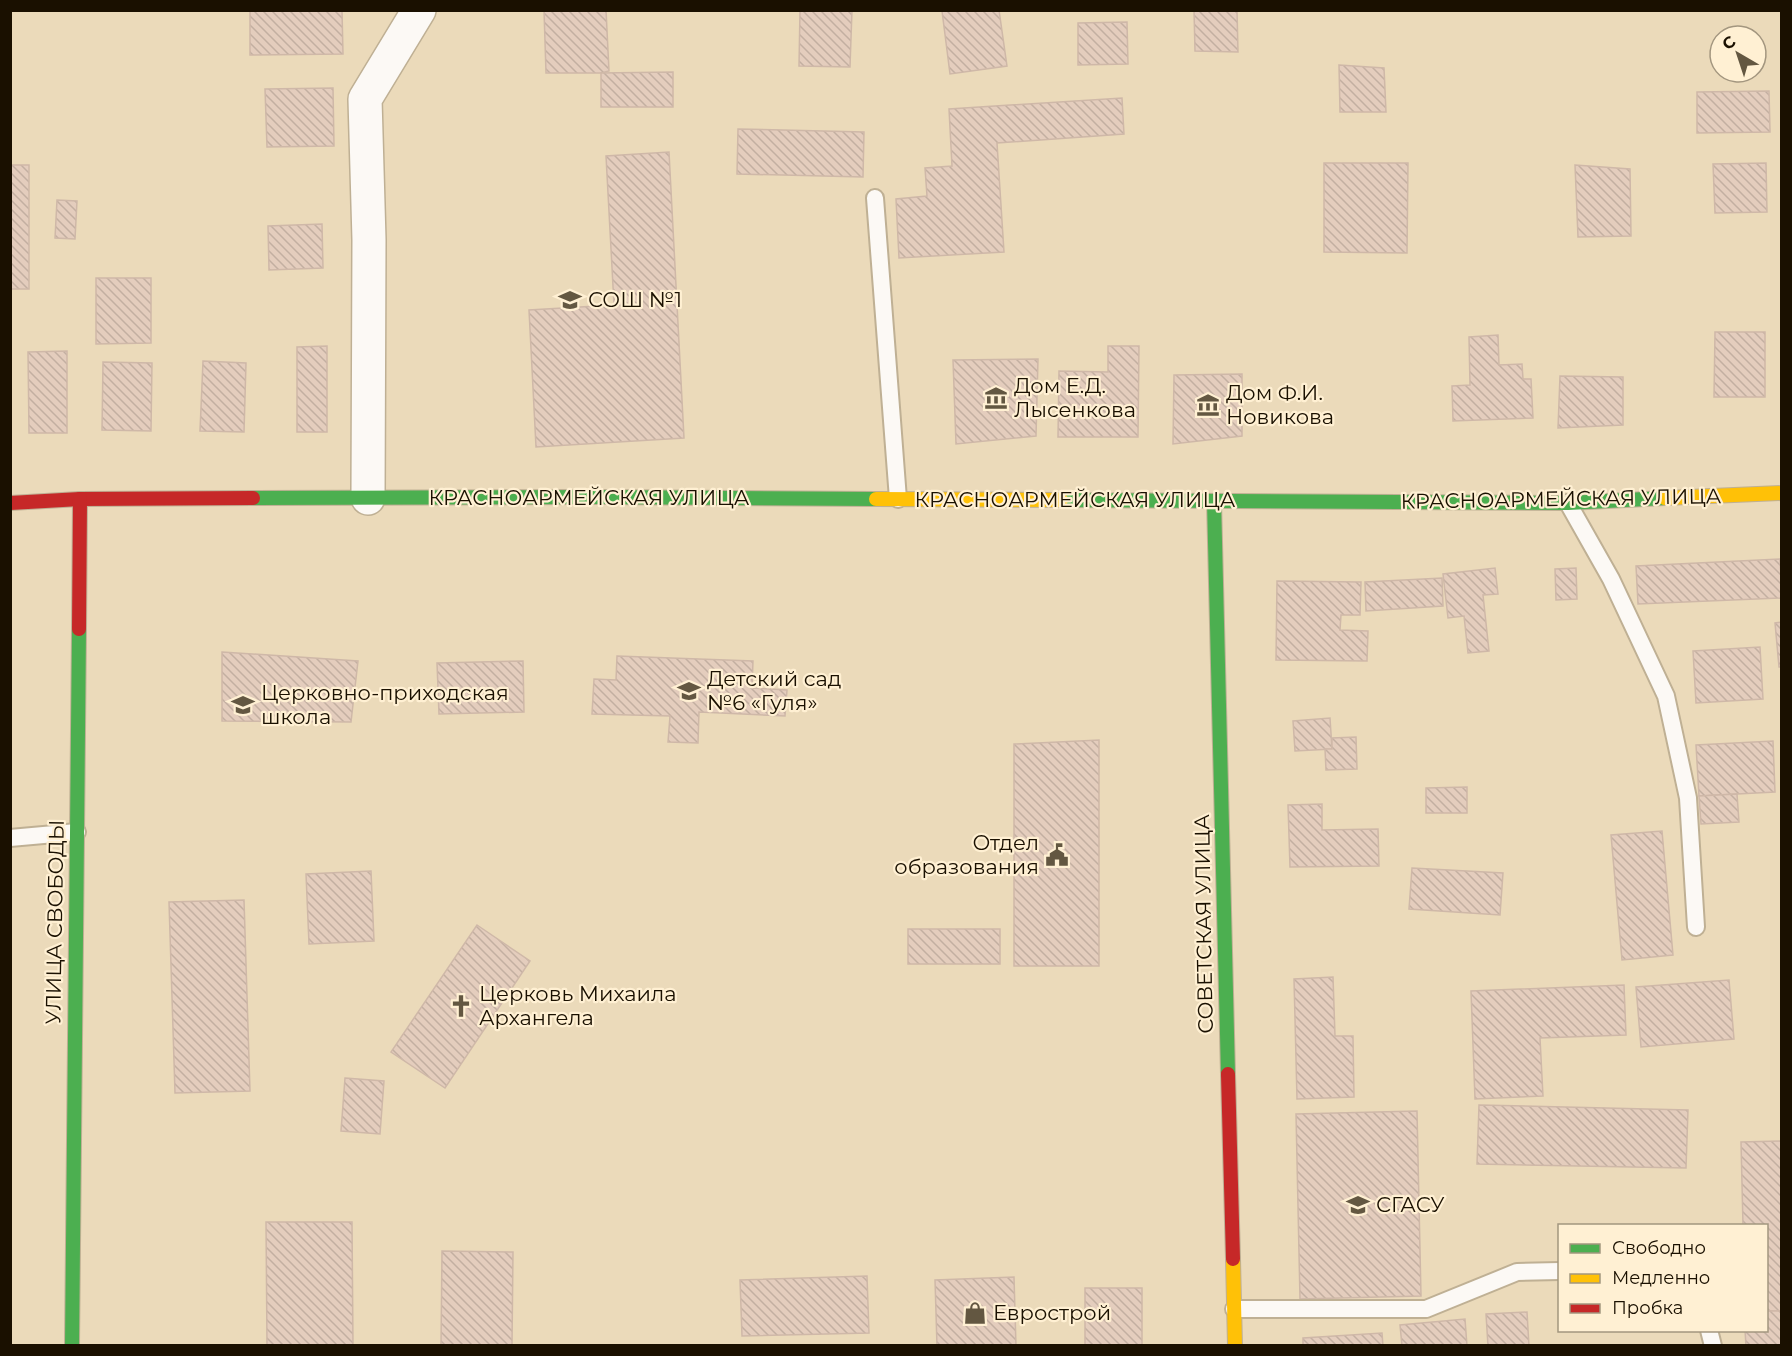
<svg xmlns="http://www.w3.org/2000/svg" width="1792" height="1356" font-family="Montserrat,sans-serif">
<defs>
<pattern id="building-back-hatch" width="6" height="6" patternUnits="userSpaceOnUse" patternTransform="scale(1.5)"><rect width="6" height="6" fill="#e4cdbd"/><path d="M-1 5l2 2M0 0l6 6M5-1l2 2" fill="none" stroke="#c3afa1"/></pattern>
</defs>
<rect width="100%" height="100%" fill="#ebdaba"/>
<g fill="url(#building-back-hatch)" stroke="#cfb8a8" stroke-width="1.5">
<path d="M342 10 343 54 250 55V11Z"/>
<path d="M544 10H606L609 71 601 73H546Z"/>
<path d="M800 10H852L850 67 799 66Z"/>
<path d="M999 10 1007 66 950 74 942 11Z"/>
<path d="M1194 10H1237L1238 52 1195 51Z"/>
<path d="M1127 22 1128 64 1078 65V23Z"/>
<path d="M1339 65 1384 68 1386 112H1340Z"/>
<path d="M673 72V107H601V73Z"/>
<path d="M333 88 334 146 267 147 265 89Z"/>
<path d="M1769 91 1770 132 1697 133V92Z"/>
<path d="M1122 98 1124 134 997 143 1004 252 899 258 896 199 927 196 925 168 952 166 949 109Z"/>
<path d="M738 129 864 132 863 177 737 174Z"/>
<path d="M669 152 684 438 536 447 529 310 614 305 606 156Z"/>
<path d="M1324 163H1408L1407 253 1324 252Z"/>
<path d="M1766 163 1767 212 1715 213 1713 164Z"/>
<rect x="10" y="165" width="19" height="124"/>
<path d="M1575 165 1630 169 1631 236 1578 237Z"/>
<path d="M57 200 77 201 75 239 55 238Z"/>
<path d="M322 224 323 268 269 270 268 226Z"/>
<path d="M96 278H151V343L96 344Z"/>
<path d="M1715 332H1765V397H1714Z"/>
<path d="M1498 335 1499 365 1522 364 1523 379H1531L1533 418 1453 421 1452 386 1470 385 1469 337Z"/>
<path d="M327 346V432H297V347Z"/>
<path d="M1108 346H1139L1138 437H1058L1059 371 1108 372Z"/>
<path d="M67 351V433H29L28 352Z"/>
<path d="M1038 359 1036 436 956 444 953 360Z"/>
<path d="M203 361 246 363 244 432 200 431Z"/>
<path d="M103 362 152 363 151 431 102 430Z"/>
<path d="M1242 374V436L1173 444 1174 375Z"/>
<path d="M1560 376 1623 377V425L1558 428Z"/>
<path d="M1780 559 1782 598 1638 604 1636 566Z"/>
<path d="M1495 568 1498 594 1483 595 1489 651 1468 653 1464 616 1448 618 1443 574Z"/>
<path d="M1576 568 1577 599 1556 600 1555 569Z"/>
<path d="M1442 578 1443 606 1366 611 1365 582Z"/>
<path d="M1277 581 1361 582 1360 615H1341L1340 630 1368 631 1367 661 1276 660Z"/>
<path d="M1782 622V667H1779L1775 623Z"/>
<path d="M1760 647 1763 699 1696 703 1693 651Z"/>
<path d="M222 652 358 661 351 722 222 721Z"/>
<path d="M617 656 753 661 752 688 787 690 785 716 699 712 698 743 668 742 670 716 592 714 594 679 616 680Z"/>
<path d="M523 661 524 712 439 714 437 663Z"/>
<path d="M1330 718 1332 749 1295 751 1293 721Z"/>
<path d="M1356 737 1357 769 1326 770 1325 749H1332V738Z"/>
<path d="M1099 740V966H1014V744Z"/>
<path d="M1773 741 1775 792 1699 796 1696 745Z"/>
<path d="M1467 787V813H1426V788Z"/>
<path d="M1737 794 1739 822 1701 824 1699 796Z"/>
<path d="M1322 804V830L1378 829 1379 866 1290 867 1288 805Z"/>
<path d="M1662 831 1673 955 1622 960 1611 835Z"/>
<path d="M1412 868 1503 873 1500 915 1409 909Z"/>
<path d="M371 871 374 941 309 944 306 874Z"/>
<path d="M244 900 250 1091 175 1093 169 902Z"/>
<path d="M477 925 530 961 445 1088 391 1052Z"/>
<rect x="908" y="929" width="92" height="35"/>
<path d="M1333 977 1335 1036H1353L1354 1097 1297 1099 1294 979Z"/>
<path d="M1729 980 1734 1039 1641 1047 1636 987Z"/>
<path d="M1624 985 1626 1035 1540 1038 1543 1096 1475 1099 1471 991Z"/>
<path d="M345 1078 384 1081 380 1134 341 1131Z"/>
<path d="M1479 1105 1688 1110 1686 1168 1477 1164Z"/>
<path d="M1417 1111 1421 1296 1300 1299 1296 1114Z"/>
<path d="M1782 1141V1311H1766V1226H1743L1741 1142Z"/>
<path d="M266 1222H352L353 1346H267Z"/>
<path d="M442 1251 513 1252 512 1346H441Z"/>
<path d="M867 1276 869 1333 742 1336 740 1280Z"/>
<path d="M1014 1277 1016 1346H937L935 1280Z"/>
<rect x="1085" y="1288" width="57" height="58"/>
<path d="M1766 1311H1782V1346H1746L1745 1330H1766Z"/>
<path d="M1527 1312 1529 1346H1488L1486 1314Z"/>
<path d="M1465 1319 1467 1346H1402L1400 1325Z"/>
<path d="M1382 1333 1383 1346H1303V1338Z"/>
</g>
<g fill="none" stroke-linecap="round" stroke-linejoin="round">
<g stroke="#bfb094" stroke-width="20">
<g id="lane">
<path d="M875 198 898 499"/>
<path d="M1568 503 1611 579 1666 696 1688 798 1696 927"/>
<path d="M10 838 77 832"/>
<path d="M1234 1309H1426L1517 1272 1560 1271"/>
<path d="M1709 1330 1713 1346"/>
</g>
</g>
<g stroke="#bfb094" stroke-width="36">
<path id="street" d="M368 498 369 240 365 99 419 10"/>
</g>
<g stroke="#bfb094" stroke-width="16">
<g id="fast">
<path d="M253 498 603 497 876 499"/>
<path d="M1061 500 1568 503 1665 498"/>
<path d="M1214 501 1228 1074"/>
<path d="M72 1346 79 629"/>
</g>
</g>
<g stroke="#bfb094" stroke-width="16">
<g id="slow">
<path d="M1665 498 1782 493"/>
<path d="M876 499 1061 500"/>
<path d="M1233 1259 1235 1346"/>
</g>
</g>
<g stroke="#bfb094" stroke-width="16">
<g id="jam">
<path d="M10 503 80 499 253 498"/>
<path d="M79 629 80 499"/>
<path d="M1228 1074 1233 1259"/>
</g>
</g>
<use href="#lane" stroke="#fcf9f5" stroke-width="16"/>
<use href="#street" stroke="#fcf9f5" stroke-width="33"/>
<use href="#fast" stroke="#4caf50" stroke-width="14"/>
<use href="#slow" stroke="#ffc107" stroke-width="14"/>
<use href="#jam" stroke="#c62828" stroke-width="14"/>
</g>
<defs>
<g id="school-bare" transform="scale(1.8)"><path d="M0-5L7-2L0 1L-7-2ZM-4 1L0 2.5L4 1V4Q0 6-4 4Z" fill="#635741" stroke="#fff0d3" stroke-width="2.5" paint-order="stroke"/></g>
<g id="museum-bare" transform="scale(1.8)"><path d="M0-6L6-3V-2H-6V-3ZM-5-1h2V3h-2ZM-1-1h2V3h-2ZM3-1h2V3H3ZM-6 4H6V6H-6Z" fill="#635741" stroke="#fff0d3" stroke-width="2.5" paint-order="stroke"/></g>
<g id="civic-bare" transform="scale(1.8)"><path d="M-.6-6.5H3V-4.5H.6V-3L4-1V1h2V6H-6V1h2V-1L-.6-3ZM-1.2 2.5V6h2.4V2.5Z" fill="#635741" stroke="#fff0d3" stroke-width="2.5" paint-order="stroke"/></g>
<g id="church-bare" transform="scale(1.8)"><path d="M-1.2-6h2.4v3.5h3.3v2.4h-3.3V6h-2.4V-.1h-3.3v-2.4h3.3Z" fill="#635741" stroke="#fff0d3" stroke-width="2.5" paint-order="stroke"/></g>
<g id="university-bare" transform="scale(1.8)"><path d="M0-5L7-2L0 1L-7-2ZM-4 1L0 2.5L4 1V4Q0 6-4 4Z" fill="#635741" stroke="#fff0d3" stroke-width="2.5" paint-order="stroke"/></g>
<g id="shop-bare" transform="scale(1.8)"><path d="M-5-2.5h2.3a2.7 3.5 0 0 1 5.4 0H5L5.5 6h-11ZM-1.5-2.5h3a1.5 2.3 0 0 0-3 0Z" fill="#635741" stroke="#fff0d3" stroke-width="2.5" paint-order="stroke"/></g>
</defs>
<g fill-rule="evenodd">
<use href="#school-bare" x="570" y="300"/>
<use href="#museum-bare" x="996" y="398"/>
<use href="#museum-bare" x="1208" y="405"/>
<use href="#school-bare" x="689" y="691"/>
<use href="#school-bare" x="243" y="705"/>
<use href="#civic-bare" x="1057" y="855"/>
<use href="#church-bare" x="461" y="1006"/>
<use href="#university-bare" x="1358" y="1205"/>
<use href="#shop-bare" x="975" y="1313"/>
</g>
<g text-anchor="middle" stroke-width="4.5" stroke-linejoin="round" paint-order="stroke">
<g font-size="21" fill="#1a1000" stroke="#fff0d3" text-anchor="start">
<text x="588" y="307">СОШ №1</text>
<text x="1014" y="393">Дом Е.Д.<tspan x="1014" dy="24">Лысенкова</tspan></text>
<text x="1226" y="400">Дом Ф.И.<tspan x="1226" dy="24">Новикова</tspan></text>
<text x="707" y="686">Детский сад<tspan x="707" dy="24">№6 «Гуля»</tspan></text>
<text x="261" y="700">Церковно-приходская<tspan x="261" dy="24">школа</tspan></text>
<text x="1039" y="850" text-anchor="end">Отдел<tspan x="1039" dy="24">образования</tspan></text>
<text x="479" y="1001">Церковь Михаила<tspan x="479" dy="24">Архангела</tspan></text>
<text x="1376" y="1212">СГАСУ</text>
<text x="993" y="1320">Еврострой</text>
</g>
<g font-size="21" fill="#1a1000" stroke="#fff0d3">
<text x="589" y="505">КРАСНОАРМЕЙСКАЯ УЛИЦА</text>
<text transform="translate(1561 499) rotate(-1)" y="7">КРАСНОАРМЕЙСКАЯ УЛИЦА</text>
<text x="1075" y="507">КРАСНОАРМЕЙСКАЯ УЛИЦА</text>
<text transform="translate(55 922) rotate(-89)" y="7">УЛИЦА СВОБОДЫ</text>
<text transform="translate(1204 924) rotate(-91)" y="7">СОВЕТСКАЯ УЛИЦА</text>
</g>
</g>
<rect width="1792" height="1356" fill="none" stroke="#1a1000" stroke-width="24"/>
<rect x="1558" y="1224" width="210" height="108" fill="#fff0d3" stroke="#a3967f" stroke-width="1.5"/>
<rect x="1570" y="1244" width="30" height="9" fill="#4caf50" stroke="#a3967f" stroke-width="1.5"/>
<text x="1612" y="1254" font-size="18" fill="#1a1000">Свободно</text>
<rect x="1570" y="1274" width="30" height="9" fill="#ffc107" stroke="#a3967f" stroke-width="1.5"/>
<text x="1612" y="1284" font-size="18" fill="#1a1000">Медленно</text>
<rect x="1570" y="1304" width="30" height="9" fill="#c62828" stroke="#a3967f" stroke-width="1.5"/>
<text x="1612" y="1314" font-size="18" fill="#1a1000">Пробка</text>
<g transform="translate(1738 54) rotate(321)"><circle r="28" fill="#fff0d3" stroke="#a3967f" stroke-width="1.5"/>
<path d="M0-4.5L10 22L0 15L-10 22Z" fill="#635741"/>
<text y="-9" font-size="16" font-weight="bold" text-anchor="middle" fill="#1a1000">С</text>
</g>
</svg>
